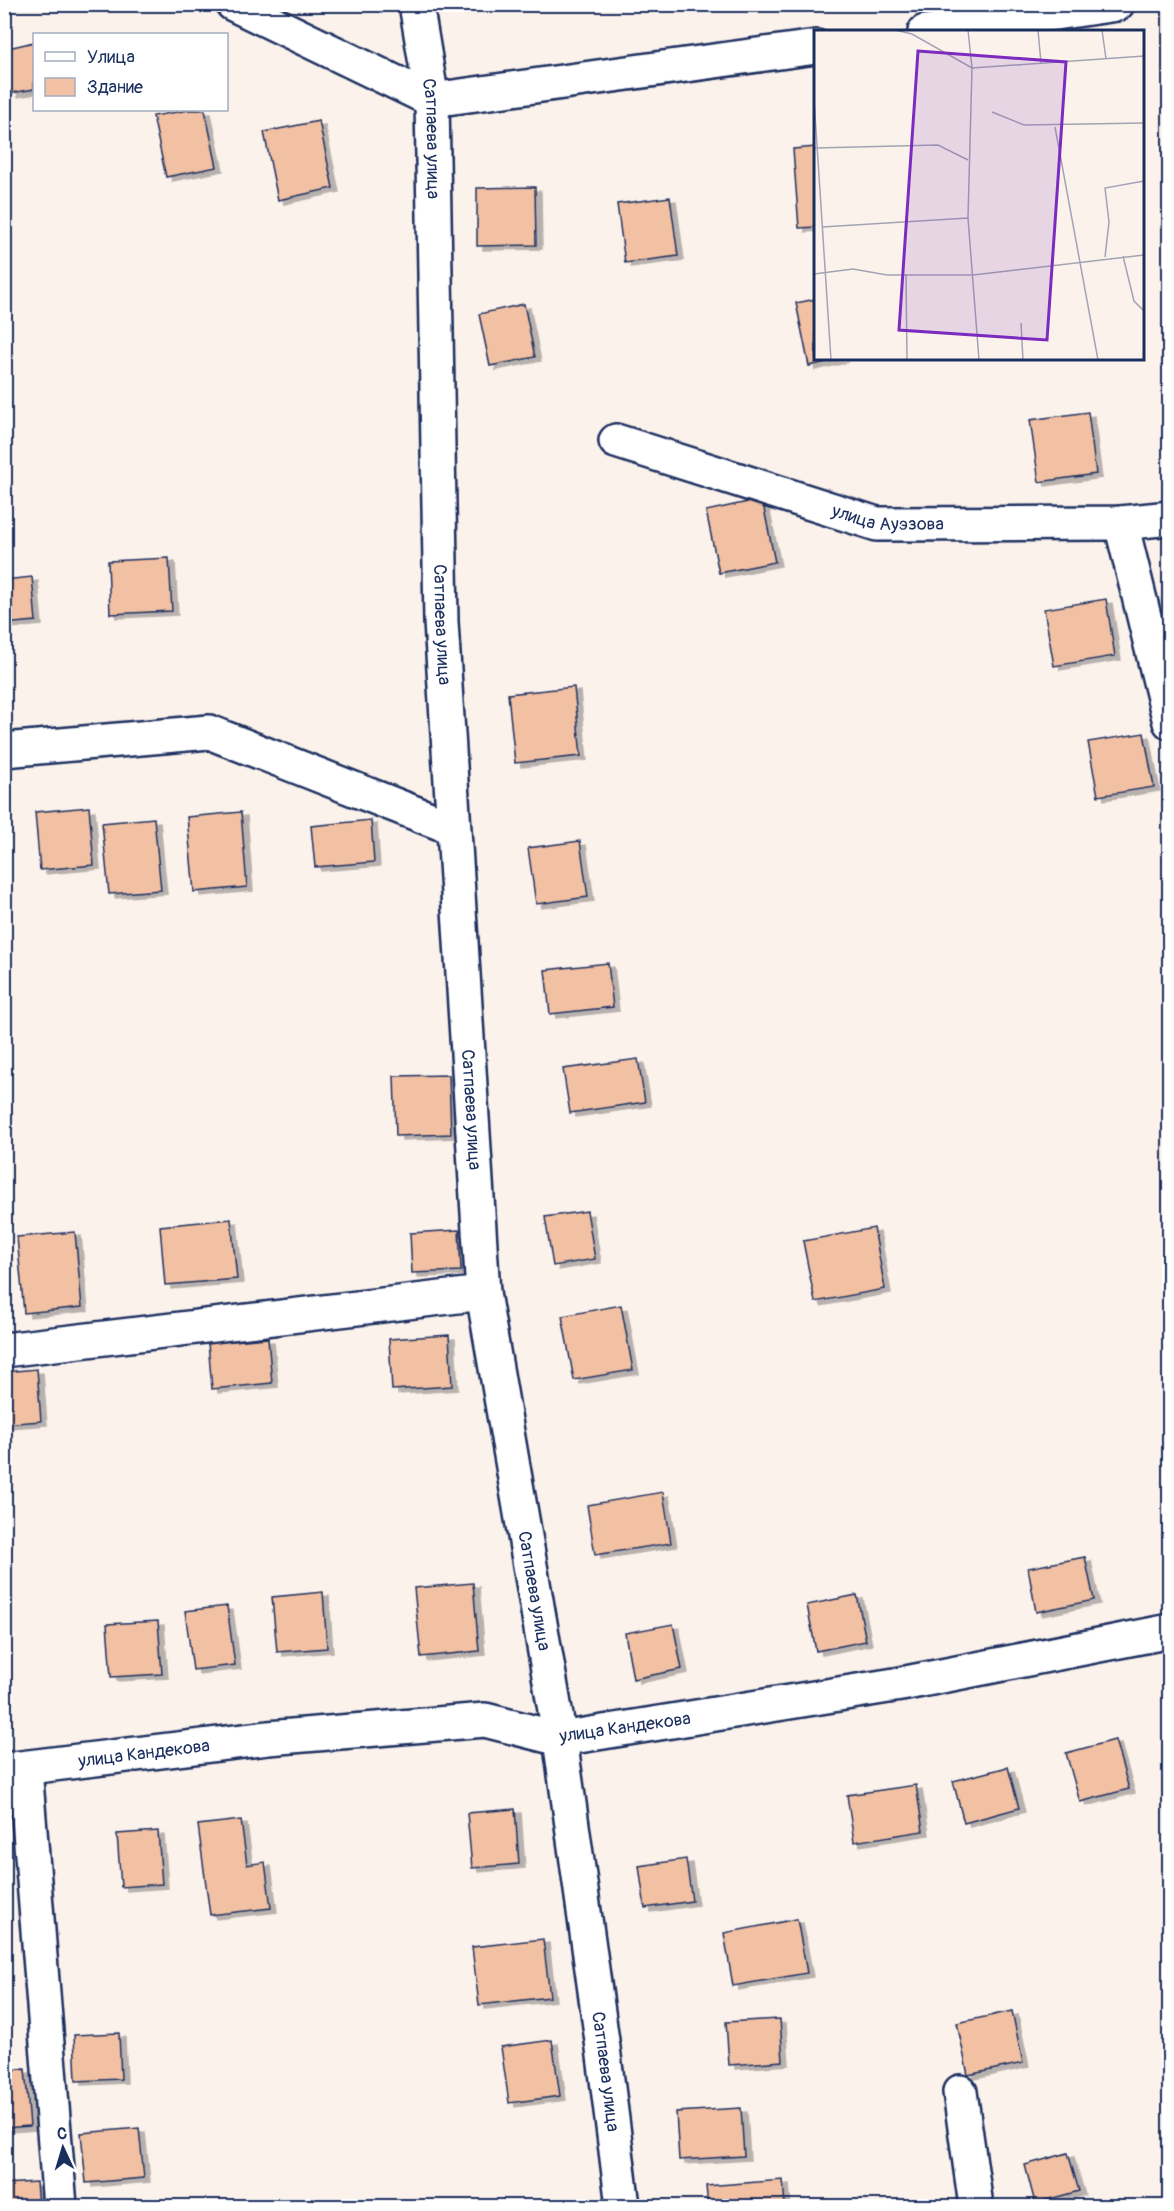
<svg xmlns="http://www.w3.org/2000/svg" width="1174" height="2211" font-family="Pangolin,sans-serif">
<defs>
<filter id="shadow"><feDropShadow dx="6" dy="4" stdDeviation="0" flood-color="#0004"/></filter>
</defs>
<rect width="100%" height="100%" fill="#fcf2ec"/>
<filter id="ink" filterUnits="userSpaceOnUse"><feTurbulence type="fractalNoise" baseFrequency=".0167" numOctaves="2"/><feDisplacementMap in="SourceGraphic" scale="12" xChannelSelector="R" yChannelSelector="G"/><feConvolveMatrix kernelMatrix="1 2 1 2 8 2 1 2 1" color-interpolation-filters="sRGB"/></filter>
<g filter="url(#ink)">
<g fill="#f2c0a2" stroke="#1b2f5e" stroke-width="1.5" filter="url(#shadow)">
<path d="M34 42V89L12 93 4 49Z"/>
<path d="M189 110H205L217 167 166 177 153 116Z"/>
<path d="M319 121 333 188 278 200 264 132Z"/>
<path d="M816 147V227L799 228 793 149Z"/>
<path d="M535 187 536 245 477 246V188Z"/>
<path d="M670 197 678 256 625 263 617 204Z"/>
<path d="M816 299V358H843L809 366 796 303Z"/>
<path d="M524 304 535 357 490 366 479 314Z"/>
<path d="M1088 412 1096 474 1039 482 1030 420Z"/>
<path d="M762 499 775 562 719 573 706 511Z"/>
<path d="M169 558 172 611 110 614 108 561Z"/>
<path d="M32 577 36 621 4 624V580Z"/>
<path d="M1106 599 1115 656 1054 666 1044 609Z"/>
<path d="M574 687 581 756 515 763 508 694Z"/>
<path d="M1144 733 1154 787 1098 796 1088 742Z"/>
<path d="M89 807 94 865 40 870 35 812Z"/>
<path d="M241 812 247 887 194 892 187 817Z"/>
<path d="M154 818 161 890 109 894 102 823Z"/>
<path d="M371 820 374 862 315 867 311 826Z"/>
<path d="M580 841 588 897 536 904 528 848Z"/>
<path d="M608 963 613 1007 550 1014 545 970Z"/>
<path d="M638 1059 645 1102 570 1113 563 1069Z"/>
<path d="M449 1075 451 1134 396 1136 394 1076Z"/>
<path d="M587 1211 595 1259 553 1266 545 1217Z"/>
<path d="M231 1219 237 1279 165 1285 160 1226Z"/>
<path d="M874 1228 885 1289 815 1302 803 1241Z"/>
<path d="M459 1230 461 1271 412 1273 410 1233Z"/>
<path d="M75 1232 82 1307 24 1313 17 1237Z"/>
<path d="M621 1305 633 1370 574 1380 562 1316Z"/>
<path d="M449 1335 452 1386 392 1390 389 1339Z"/>
<path d="M268 1338 272 1383 212 1389 208 1343Z"/>
<path d="M37 1369 41 1421 4 1424V1372Z"/>
<path d="M663 1492 671 1543 595 1555 587 1505Z"/>
<path d="M1085 1557 1094 1600 1036 1612 1028 1568Z"/>
<path d="M473 1583 479 1651 421 1657 414 1588Z"/>
<path d="M323 1592 327 1648 277 1652 272 1597Z"/>
<path d="M857 1595 866 1641 816 1651 807 1605Z"/>
<path d="M227 1606 235 1665 193 1670 185 1611Z"/>
<path d="M158 1621 162 1674 111 1677 107 1624Z"/>
<path d="M673 1624 682 1669 633 1679 625 1633Z"/>
<path d="M1115 1740 1129 1789 1080 1802 1066 1753Z"/>
<path d="M1008 1767 1019 1808 964 1823 953 1781Z"/>
<path d="M916 1785 923 1831 854 1842 847 1795Z"/>
<path d="M515 1809 519 1864 472 1868 467 1813Z"/>
<path d="M241 1820 247 1865 265 1862 271 1908 210 1915 198 1825Z"/>
<path d="M158 1831 162 1884 121 1887 117 1834Z"/>
<path d="M686 1859 692 1901 645 1908 639 1866Z"/>
<path d="M797 1919 807 1973 733 1986 724 1933Z"/>
<path d="M543 1939 550 1997 479 2005 472 1947Z"/>
<path d="M1012 2011 1023 2063 968 2075 957 2023Z"/>
<path d="M780 2019 783 2061 729 2065 726 2022Z"/>
<path d="M119 2033 121 2079 76 2081 74 2035Z"/>
<path d="M552 2040 560 2096 509 2103 501 2047Z"/>
<path d="M25 2069 30 2126 4 2128V2070Z"/>
<path d="M741 2108 744 2156 679 2160 676 2112Z"/>
<path d="M139 2128 144 2178 86 2183 81 2133Z"/>
<path d="M1068 2153 1079 2191 1035 2203 1025 2165Z"/>
<path d="M783 2180 785 2206H708L706 2186Z"/>
<path d="M36 2182 38 2206H4V2184Z"/>
</g>
<g fill="none" stroke-linecap="round" stroke-linejoin="round">
<g stroke="#1b2f5e" stroke-width="38">
<g id="street">
<path d="M233 4 432 100 816 47"/>
<path id="s1" d="M416 4 432 100 441 622 483 1293 560 1739 603 2048 623 2206"/>
<path d="M925 32 1117 4"/>
<path id="s2" d="M616 441 877 524 1121 523 1170 518"/>
<path d="M1121 523 1170 722"/>
<path d="M4 750 209 732 453 828"/>
<path d="M4 1350 483 1293"/>
<path d="M25 1768 60 2206"/>
<path id="s3" d="M4 1770 268 1738 485 1720 560 1739 901 1684 1170 1631"/>
<path d="M960 2092 976 2206"/>
</g>
</g>
<use href="#street" stroke="#fff" stroke-width="33"/>
</g>
</g>
<g text-anchor="middle" stroke-width="4.5" stroke-linejoin="round" paint-order="stroke">
<g font-size="18" fill="#1b2f5e" stroke="#fff">
<text dy="6" stroke="none"><textPath href="#s1" startOffset="136">Сатпаева улица</textPath></text>
<text dy="6" stroke="none"><textPath href="#s2" startOffset="284">улица Ауэзова</textPath></text>
<text dy="6" stroke="none"><textPath href="#s1" startOffset="622">Сатпаева улица</textPath></text>
<text dy="6" stroke="none"><textPath href="#s1" startOffset="1108">Сатпаева улица</textPath></text>
<text dy="6" stroke="none"><textPath href="#s1" startOffset="1594">Сатпаева улица</textPath></text>
<text transform="translate(625 1727) rotate(-8)" y="6">улица Кандекова</text>
<text dy="6" stroke="none"><textPath href="#s3" startOffset="141">улица Кандекова</textPath></text>
<text dy="6" stroke="none"><textPath href="#s1" startOffset="2080">Сатпаева улица</textPath></text>
</g>
</g>
<g transform="translate(814 30)">
<rect width="330" height="330" fill="#fcf2ec"/>
<path fill="none" stroke="#a2a4b3" stroke-width="1.5" d="M81 0 98 4 158 38 330 26M154 0 158 38 154 188 165 330M224 0 227 33M288 0 292 29M0 69 17 330M178 82 210 95 330 93M241 97 284 330M1 118 124 115 154 130M8 197 154 188M309 226 320 271 330 281M291 227 295 192 291 158 330 151M0 244 39 239 73 245H159L330 225M92 244 93 329M207 293 209 330"/>
<path fill="#7b2cbf" fill-opacity="0.15" stroke="#7b2cbf" stroke-width="3" d="M104 21 252 32 233 310 85 300Z"/>
<rect width="330" height="330" fill="none" stroke="#1b2f5e" stroke-width="3"/>
</g>
<rect width="1174" height="2211" fill="none" stroke="#fff" stroke-width="24"/>
<rect x="12" y="12" width="1150" height="2187" fill="none" stroke="#1b2f5e" stroke-width="2" filter="url(#ink)"/>
<rect x="33" y="33" width="195" height="78" fill="#ffffff" stroke="#a4acbf" stroke-width="1.5"/>
<rect x="45" y="52" width="30" height="9" fill="#ffffff" stroke="#a4acbf" stroke-width="1.5"/>
<text x="87" y="63" font-size="18" fill="#1b2f5e">Улица</text>
<rect x="45" y="78" width="30" height="18" fill="#f2c0a2" stroke="#a4acbf" stroke-width="1.5"/>
<text x="87" y="93" font-size="18" fill="#1b2f5e">Здание</text>
<g transform="translate(63 2148) rotate(356)" stroke="#ffffff" stroke-width="4.5" paint-order="stroke">
<path d="M0-4.5L10 22L0 15L-10 22Z" fill="#1b2f5e"/>
<text y="-9" font-size="16" font-weight="bold" text-anchor="middle" fill="#1b2f5e">С</text>
</g>
</svg>
